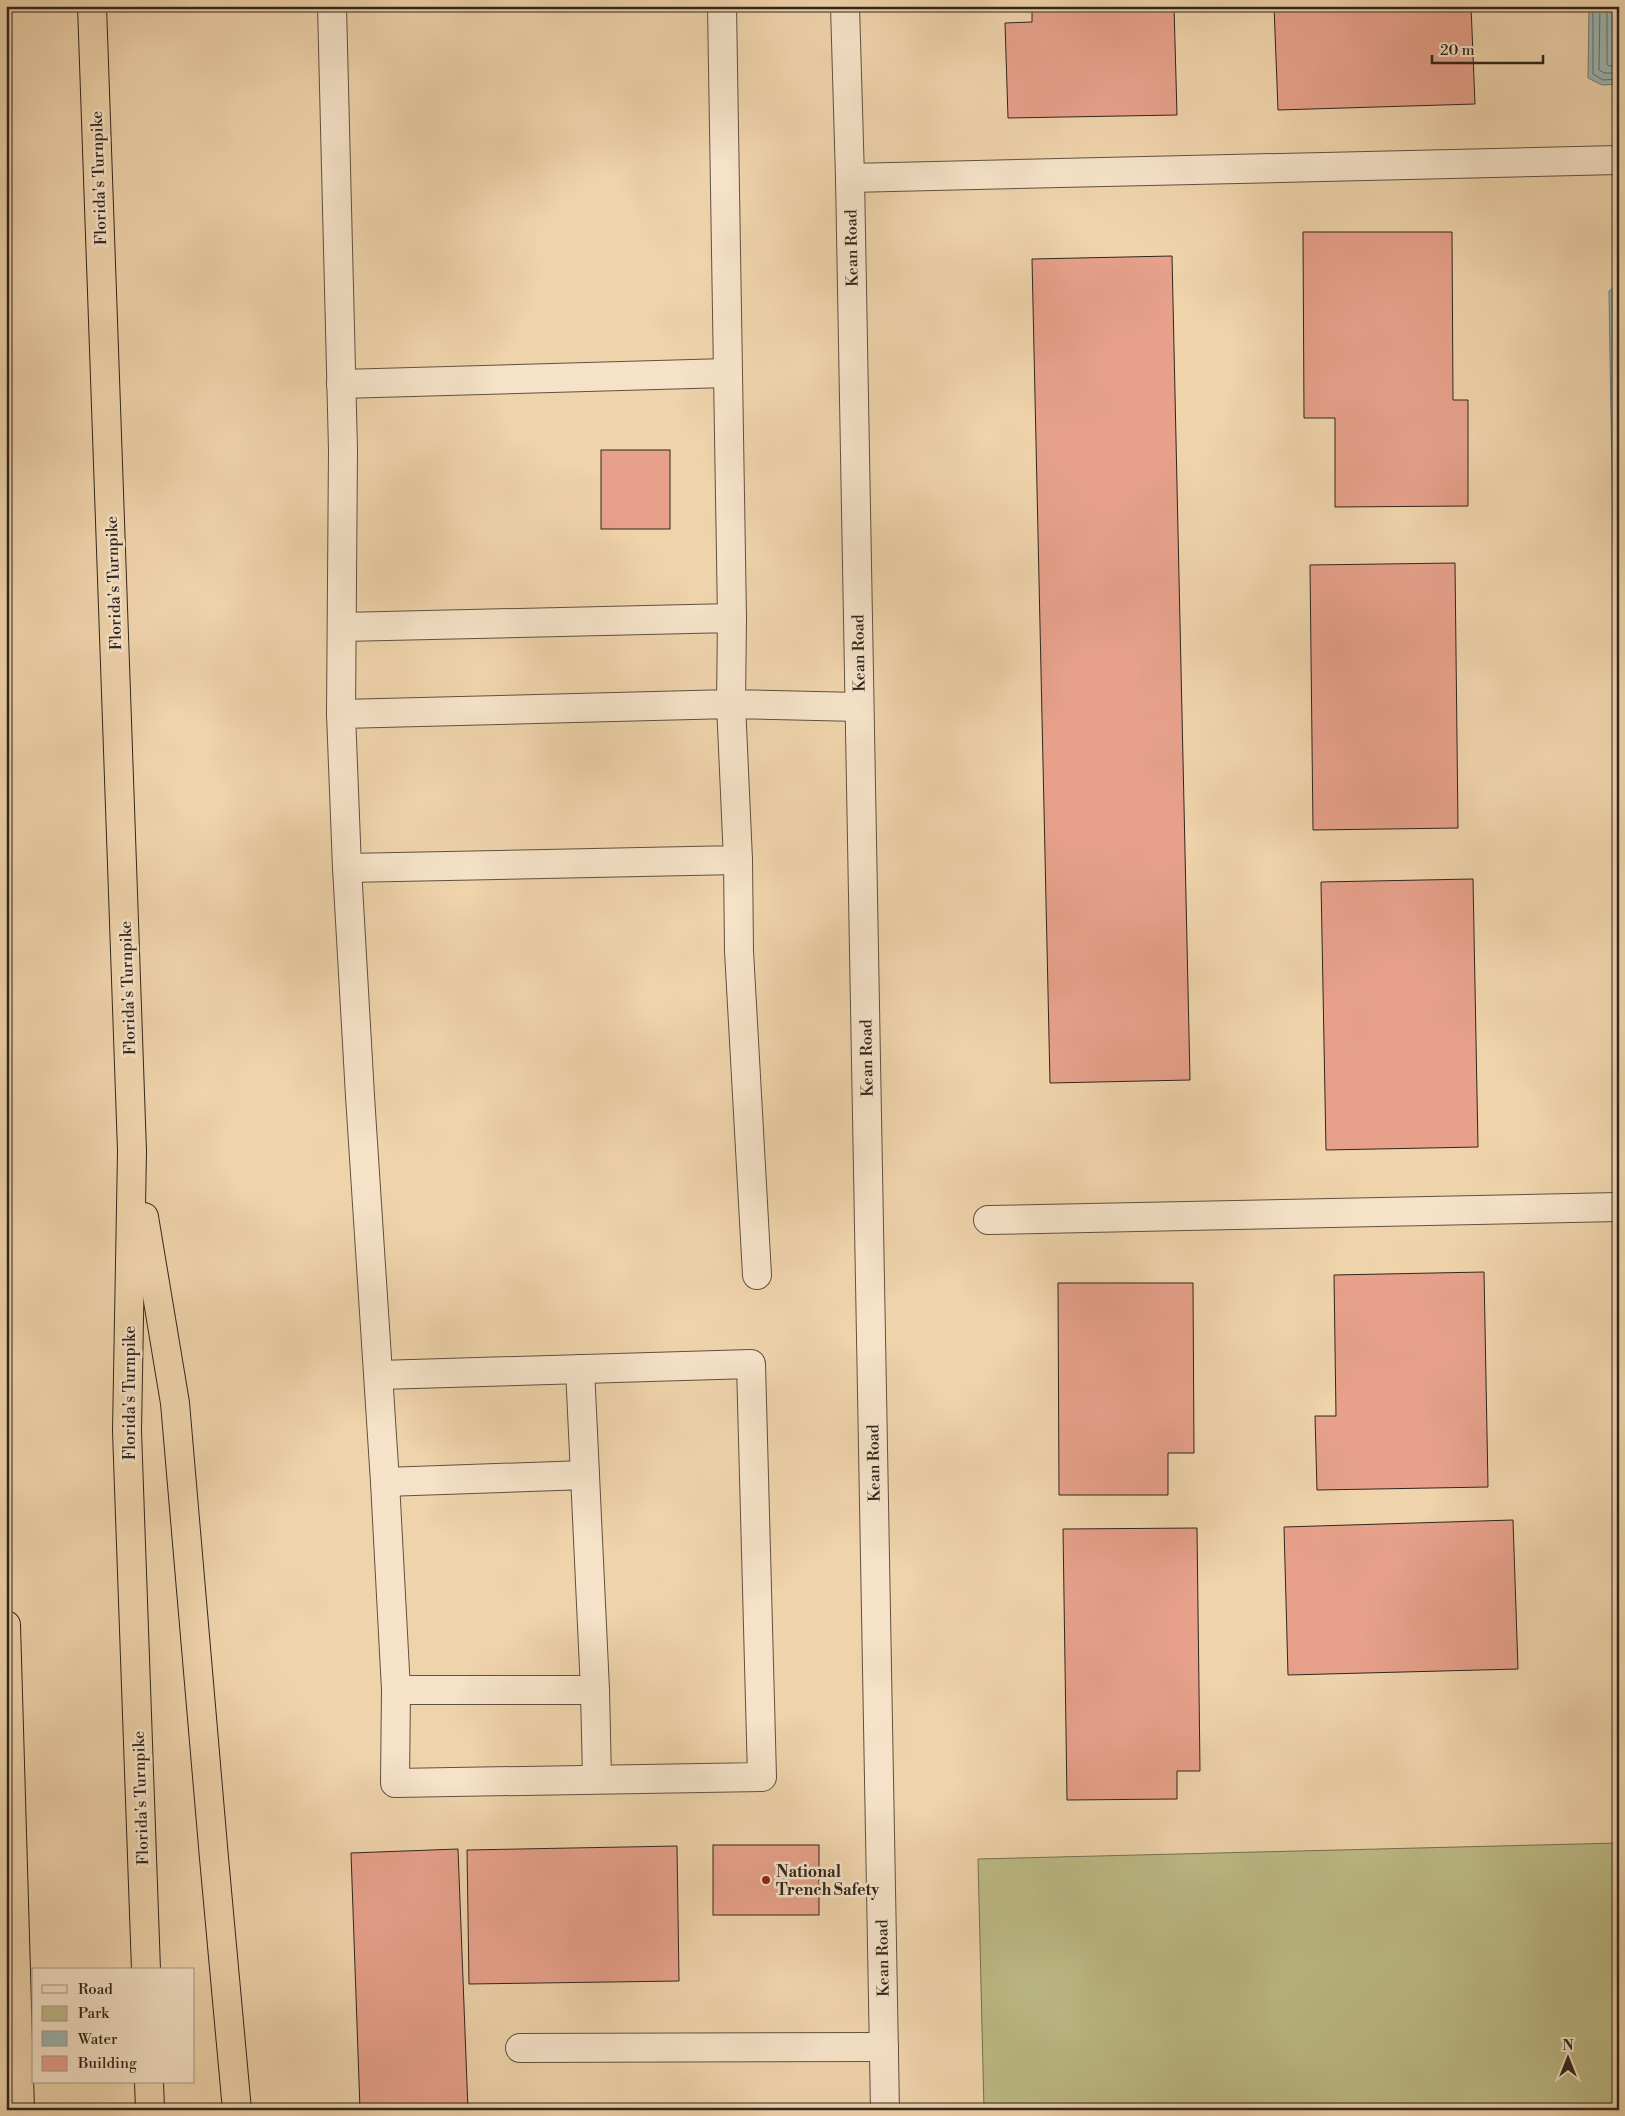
<svg xmlns="http://www.w3.org/2000/svg" width="1625" height="2116" font-family="'Libre Bodoni',serif">
<rect width="100%" height="100%" fill="#efd3ab"/>
<filter id="stains"><feTurbulence type="fractalNoise" baseFrequency=".004" numOctaves="4"/><feColorMatrix values="0 0 0 0 .2 0 0 0 0 .09 0 0 0 0 .02 0 0 0 .5 -.17"/></filter>
<radialGradient id="worn" r=".72"><stop offset=".6" stop-color="#630" stop-opacity="0"/><stop offset="1" stop-color="#630" stop-opacity=".3"/></radialGradient>
<path fill="#bdbb86" stroke="#767052" d="M1619 1843V2110H984L978 1859Z"/>
<g fill="#9cb6b2" stroke="#717c76">
<path d="M1589 6H1619V84L1602 85 1588 78Z"/>
<path d="M1619 284V913L1609 291Z"/>
</g>
<g fill="none" stroke-linecap="round" stroke-linejoin="round">
<g stroke="#666e68" stroke-width="1">
<path d="M1593 6V74L1603 80 1619 79"/>
<path d="M1600 6 1599 70 1604 73H1619"/>
<path d="M1607 6V64L1609 66 1619 65"/>
<path d="M1619 290 1614 295 1619 609"/>
</g>
</g>
<g fill="#e7a18b" stroke="#30261d">
<path d="M1032 6H1174L1177 115 1008 118 1005 23 1032 22Z"/>
<path d="M1274 6H1471L1475 104 1278 110Z"/>
<path d="M1303 232H1452L1453 400H1468V506L1335 507V418H1304Z"/>
<path d="M1172 256 1190 1080 1050 1083 1032 259Z"/>
<rect x="601" y="450" width="69" height="79"/>
<path d="M1455 563 1458 828 1313 830 1310 565Z"/>
<path d="M1473 879 1478 1147 1326 1150 1321 882Z"/>
<path d="M1484 1272 1488 1487 1317 1490 1315 1416H1336L1334 1275Z"/>
<path d="M1058 1283H1193L1194 1453H1168V1495H1059Z"/>
<path d="M1513 1520 1518 1669 1288 1675 1284 1527Z"/>
<path d="M1197 1528 1200 1771H1177V1799L1067 1800 1063 1529Z"/>
<rect x="713" y="1845" width="106" height="70"/>
<path d="M677 1846 679 1981 469 1984 467 1850Z"/>
<path d="M458 1849 468 2110H360L351 1853Z"/>
</g>
<g fill="none" stroke-linecap="round" stroke-linejoin="round">
<g stroke="#605140" stroke-width="30">
<g id="minor">
<path d="M332 6 343 450 341 714"/>
<path d="M722 6 732 618"/>
<path d="M845 6 850 178 885 2110"/>
<path d="M850 178 1619 160"/>
<path d="M341 384 727 373"/>
<path d="M342 627 732 618 731 704 738 860 347 868 341 714 731 704 859 707"/>
<path d="M738 860 739 951 757 1275"/>
<path d="M347 868 360 1096 385 1482 585 1475 595 1690H396"/>
<path d="M988 1220 1619 1207"/>
<path d="M580 1369 585 1475"/>
<path d="M379 1375 751 1364 762 1777 395 1783 396 1690 385 1482"/>
<path d="M595 1690 597 1779"/>
<path d="M520 2048 884 2047"/>
</g>
</g>
<g stroke="#30261d" stroke-width="30">
<g id="highway">
<path d="M92 6 132 1151 127 1431 146 1970"/>
<path d="M144 1217 175 1403 214 1858 237 2110"/>
<path d="M6 1625 20 2110"/>
<path d="M149 2082 150 2110"/>
</g>
</g>
<use href="#minor" stroke="#f5e2c8" stroke-width="28"/>
<use href="#highway" stroke="#efd3ab" stroke-width="28"/>
</g>
<circle fill="#8f2418" stroke="#f5e2c8" stroke-width="2" cx="766" cy="1880" r="5"/>
<g text-anchor="middle" stroke-width="5" stroke-linejoin="round" paint-order="stroke">
<g font-size="16" fill="#30261d" stroke="#f5e2c8">
<text transform="translate(98 178) rotate(-92)" y="6">Florida's Turnpike</text>
<text transform="translate(851 248) rotate(-91)" y="6">Kean Road</text>
<text transform="translate(113 583) rotate(-92)" y="6">Florida's Turnpike</text>
<text transform="translate(858 653) rotate(-91)" y="6">Kean Road</text>
<text transform="translate(127 988) rotate(-92)" y="6">Florida's Turnpike</text>
<text transform="translate(866 1058) rotate(-91)" y="6">Kean Road</text>
<text transform="translate(129 1393) rotate(-90)" y="6">Florida's Turnpike</text>
<text transform="translate(873 1463) rotate(-91)" y="6">Kean Road</text>
<text transform="translate(140 1798) rotate(-92)" y="6">Florida's Turnpike</text>
<text transform="translate(882 1958) rotate(-91)" y="6">Kean Road</text>
</g>
<g font-size="16" font-weight="bold" fill="#30261d" stroke="#f5e2c8" text-anchor="start">
<text x="776" y="1877">National<tspan x="776" dy="18">Trench Safety</tspan></text>
</g>
</g>
<rect width="1625" height="2116" fill="none" stroke="#efd3ab" stroke-width="25"/>
<rect x="8" y="8" width="1610" height="2101" fill="none" stroke="#30261d" stroke-width="2.5"/>
<rect x="12" y="12" width="1600" height="2091" fill="none" stroke="#30261d"/>
<rect x="32" y="1968" width="162" height="115" fill="#f5e2c8" stroke="#a69784"/>
<rect x="42" y="1985" width="25" height="8" fill="#f5e2c8" stroke="#a69784"/>
<text x="78" y="1994" font-size="15" fill="#30261d">Road</text>
<rect x="42" y="2006" width="25" height="15" fill="#bdbb86" stroke="#a69784"/>
<text x="78" y="2018" font-size="15" fill="#30261d">Park</text>
<rect x="42" y="2031" width="25" height="15" fill="#9cb6b2" stroke="#a69784"/>
<text x="78" y="2044" font-size="15" fill="#30261d">Water</text>
<rect x="42" y="2056" width="25" height="15" fill="#e7a18b" stroke="#a69784"/>
<text x="78" y="2068" font-size="15" fill="#30261d">Building</text>
<g transform="translate(1568 2058)" stroke="#f5e2c8" stroke-width="4" paint-order="stroke">
<path d="M0-4L9 19L0 12L-9 19Z" fill="#30261d"/>
<text y="-8" font-size="14" font-weight="bold" text-anchor="middle" fill="#30261d">N</text>
</g>
<path d="M1432 55v8h111v-8" fill="none" stroke="#30261d" stroke-width="2.5"/>
<text x="1440" y="55" font-size="15" fill="#30261d" stroke="#f5e2c8" stroke-width="4" paint-order="stroke">20 m</text>
<rect width="100%" height="100%" filter="url(#stains)"/>
<rect width="100%" height="100%" fill="url(#worn)"/>
</svg>
